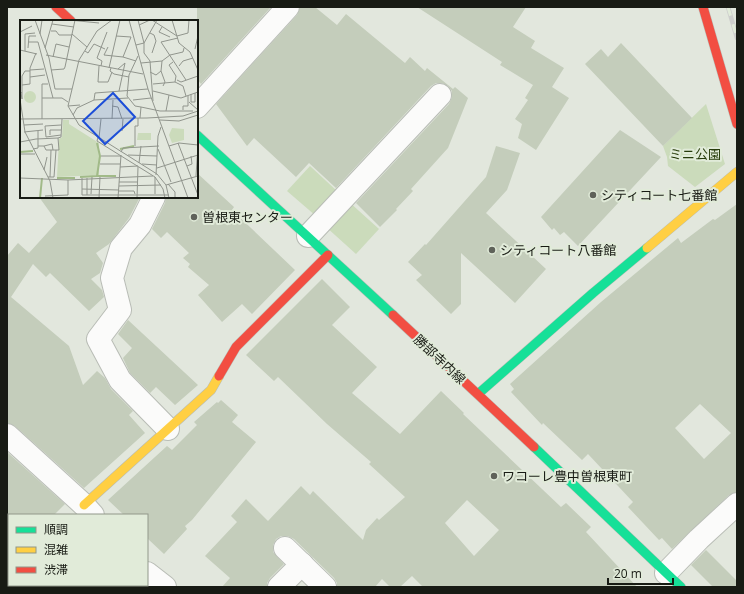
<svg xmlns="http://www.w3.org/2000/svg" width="744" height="594" font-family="'Open Sans','Noto Sans JP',sans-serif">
<rect width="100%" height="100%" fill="#e2e7dd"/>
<g fill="#cbdbbb">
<path d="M706 104 725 164 695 187 668 166 667 157 663 146Z"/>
<path d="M310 166 338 192 316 216 287 191Z"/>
<path d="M348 201 379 229 356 254 325 226Z"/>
</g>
<g fill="#c4cdbb" fill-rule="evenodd">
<path d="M197 7H271L201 84 197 79Z"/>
<path d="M300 7H315L337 25 346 14 405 63 410 57 425 71 427 68 453 89 455 87 468 98 448 148 411 189 413 191 396 209 397 210 380 227 356 203 449 104 452 97V91L448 86 442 83H436L431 86 336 188 309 163 296 177 254 138 247 146 216 104 297 15Z"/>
<path d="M417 7H526L513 27 535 41 531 48 564 68 552 87 569 98 536 150 518 138 522 124 515 119 528 100 525 98 533 85 500 65 502 62Z"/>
<path d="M621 43 692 118 663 146 585 64 601 49 608 57Z"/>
<path d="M620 130 661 157 578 246 564 232 560 235 554 228 552 230 541 217Z"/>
<path d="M496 146 520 153 507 190 486 213 546 269 515 303 461 253V304L451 314 416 280 422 275 408 262 425 244 426 245 486 177Z"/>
<path d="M197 173 234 207 232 210 295 270 252 314 242 304 222 322 198 295 209 285 188 267 190 264 183 258 189 253 167 232 161 238 152 229 165 203 166 197H197Z"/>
<path d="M39 197H140L129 218 109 244 96 253 103 263 100 273 91 279 102 290 104 297 89 311 50 273 46 277 33 264 11 297 69 346 83 385 97 371 105 378 111 389 133 411 129 415 145 433 84 488 15 426 7 423V256L18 243 29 253 57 222Z"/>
<path d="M737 204V492L729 495 672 549 662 538 659 540 628 507 633 502 588 454 582 460 543 423 542 425 511 392 514 389 510 384 601 302 678 238 681 243 713 219 715 220ZM700 404 731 433 704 459 675 428Z"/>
<path d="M322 279 350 307 332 325 377 367 352 393 400 434 441 391 464 413 463 414 561 507 566 503 591 527 586 532 637 587H423L412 576 400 587H390L382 579 375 587H337V583L334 578 294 539 288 536H281L276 539 273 545V552L284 564 270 578 267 583V587H222L230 578 205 556 237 522 231 516 246 499 268 521 301 486 310 495 313 491 363 540 366 530 377 518 379 520 405 497 369 464 371 462 327 424 278 377 274 381 246 355ZM467 500 499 530 474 556 445 523Z"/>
<path d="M128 320 198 385 175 405 156 387 150 393 130 373 123 358 132 348 118 334Z"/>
<path d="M221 400 238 415 232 422 256 442 192 520 185 526 187 529 164 554 147 538V515H124L108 500 167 446 172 450 197 425 194 422 217 402 218 403Z"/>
<path d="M7 452 65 504 54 515H7Z"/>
<path d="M706 550 737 581V587H713L691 565Z"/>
</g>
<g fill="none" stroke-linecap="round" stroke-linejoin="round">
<g stroke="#b9bdb6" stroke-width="24">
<g id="street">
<path d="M197 107 288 7"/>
<path d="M154 197 140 225 121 248 112 278 120 310 98 339 120 380 168 429"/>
<path d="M308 236 440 95"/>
<path d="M7 435 84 505 93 515"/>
<path d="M285 548 325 587"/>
<path d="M147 573 165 587"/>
<path d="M666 573 699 539 737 504"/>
<path d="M131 587 133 585"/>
<path d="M279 587 302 564"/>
</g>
</g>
<g stroke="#b9bdb6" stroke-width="10">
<g id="fast">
<path d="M197 135 393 315"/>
<path d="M478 394 593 293 647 248"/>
<path d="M534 447 681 587"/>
</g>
</g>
<g stroke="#b9bdb6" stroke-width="10">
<g id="slow">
<path d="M647 248 737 172"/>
<path d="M84 505 211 390 219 376"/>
</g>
</g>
<g stroke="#b9bdb6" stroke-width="10">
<g id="jam">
<path d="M56 7 71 21"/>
<path d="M703 7 737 124"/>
<path d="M393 315 534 447"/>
<path d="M219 376 236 347 328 255"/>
</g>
</g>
<use href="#street" stroke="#fbfbfa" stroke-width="22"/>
<use href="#fast" stroke="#16e098" stroke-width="9"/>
<use href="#slow" stroke="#ffcf43" stroke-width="9"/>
<use href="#jam" stroke="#f24e42" stroke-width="9"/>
<g stroke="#cdcecc" stroke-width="4.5">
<path id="rail" d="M728 7 737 38"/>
</g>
<use href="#rail" stroke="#e1ebd9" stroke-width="3" stroke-dasharray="9" stroke-linecap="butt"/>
</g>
<g fill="#5f625a" stroke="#e1ebd9" stroke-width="1.5">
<circle cx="593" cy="195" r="4"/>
<circle cx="194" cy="217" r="4"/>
<circle cx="492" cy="250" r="4"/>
<circle cx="494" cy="476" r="4"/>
</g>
<g text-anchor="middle" stroke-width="4" stroke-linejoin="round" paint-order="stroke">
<g font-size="13" fill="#263b0a" stroke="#e1ebd9">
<text x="695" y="159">ミニ公園</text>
</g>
<g font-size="13" fill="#181b14" stroke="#e1ebd9" text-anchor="start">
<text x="601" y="200">シティコート七番館</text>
<text x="202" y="222">曽根東センター</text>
<text x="500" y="255">シティコート八番館</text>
<text x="502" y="481">ワコーレ豊中曽根東町</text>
</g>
<g font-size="13" fill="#181b14" stroke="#e1ebd9">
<text transform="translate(440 359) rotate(43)" y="5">勝部寺内線</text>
</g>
</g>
<g transform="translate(20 20)">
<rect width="178" height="178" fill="#e2e7dd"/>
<path d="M4 77a6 6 0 1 1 12 0a6 6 0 1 1-12 0ZM43 100H49V104L79 123V155L37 157 39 119 42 117ZM152 108 164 109V120L152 123 149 115ZM118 113H131V120H117Z" fill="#cbdbbb"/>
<path fill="none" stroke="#a1ba88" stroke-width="2" d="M77 123 80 136 77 156H96M100 129 114 126M0 132 13 131M60 157 77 156M37 158H55M20 178 22 158"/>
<path fill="none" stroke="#91958d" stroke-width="1" d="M15 0 29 38 35 69H52M49 0 79 3M92 0 77 11 59 40 48 86 59 105 137 154 146 165 149 178M109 0 128 69 168 178M118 0 124 23V33L130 41 133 81M132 0 157 16 168 13 169 0M152 0 159 23 170 32 178 50M32 4 54 7M119 5 130 0M142 7 139 12 150 17M31 11H36L39 15H52M0 12 12 6M130 13 134 15 136 21 132 33M20 14 22 0M52 14 67 27M158 18 141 22 166 60M9 22H18L33 78M116 25 124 23 137 0M88 27 84 35 103 37 111 17 96 16M8 28 9 16H16M25 28 33 0M175 29 178 16M0 30 17 34M5 31V14L15 13M65 31 68 33 74 24 85 29M26 35 123 54M118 36 109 55 107 76 115 86 121 87 120 98M33 37 36 24 49 27M103 37 116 41M142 41 141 51 145 62 143 66M153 42 149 45 156 56 155 62M121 43 142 41 150 35 163 32 164 28M79 46 78 62H88L92 52M81 46 82 41 77 38 87 12M159 46 163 41 173 38M89 48 100 0M91 48 90 51 94 54 109 57M98 49 105 43 99 71M10 50 24 49M31 50 44 49 45 47 55 0M130 52 136 55 141 51M10 57 25 55M157 60 161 62 178 56M133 64 155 62 163 66 166 76M2 65 10 64V48L16 33M133 71 161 78 178 72M2 72V56L5 51H10M2 72V79L1 73ZM171 74V82H175V73M22 78H42L48 82M0 79 5 112 30 161 33 178M74 80 75 73 128 69M113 80 131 78M169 82 178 90M48 86 60 85M92 86 98 87 102 99M121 87 140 91H173M163 90V86H168V76M146 91 149 75M53 95 57 88 74 80 108 78M0 99 127 98 163 96 178 91M22 99V64H28M92 99 93 80M140 100 159 101 178 95M4 105 23 104M102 111 103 99M4 112 23 110M30 115V110H41M41 115 26 117 25 106 41 105M78 117 77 121 135 157 143 169 145 178M79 118 81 99M16 119 38 118M0 122 16 119M158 123 178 175M18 126H24L26 130H39L38 118 41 117 42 99M24 126 32 124 33 130M115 126V106H118V98M149 126 159 123 178 125M13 129 18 128V111M138 129 151 162M101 132 103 128 139 126M0 134H15M108 135 137 136M81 136H101M119 143 121 126M80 144H100M122 144 137 145M167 146 172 144 171 136M100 147 118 146M137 148 178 135M24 150 27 137M136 155 138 116 141 107M176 156 178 125M28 157H34L36 130M30 157 31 130M135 157V174M0 158 48 160 133 156M62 158V175H149M99 162H117M148 164 155 172V178M146 165 178 156M99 166 141 165M62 169 99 170M99 171H114L115 174M71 174 72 157M67 175V158M25 176 48 175V160M79 178 80 157M98 178 101 135M117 178 118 147"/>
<path fill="#1d4ed8" fill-opacity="0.15" stroke="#1d4ed8" stroke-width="2" d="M93 73 115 97 85 124 63 101Z"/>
<rect width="178" height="178" fill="none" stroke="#181b14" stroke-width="2"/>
</g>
<rect width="744" height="594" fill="none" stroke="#181b14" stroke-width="16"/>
<rect x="8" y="514" width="140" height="72" fill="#e1ebd9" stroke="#91988a"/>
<rect x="16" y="527" width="20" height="6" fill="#16e098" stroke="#91988a"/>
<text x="44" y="534" font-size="12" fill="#181b14">順調</text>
<rect x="16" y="547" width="20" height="6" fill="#ffcf43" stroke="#91988a"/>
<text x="44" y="554" font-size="12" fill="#181b14">混雑</text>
<rect x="16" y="567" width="20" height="6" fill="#f24e42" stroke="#91988a"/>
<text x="44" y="574" font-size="12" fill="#181b14">渋滞</text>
<path d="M608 578v6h65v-6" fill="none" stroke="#181b14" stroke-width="2"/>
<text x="614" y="578" font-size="12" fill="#181b14" stroke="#e1ebd9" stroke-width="3" paint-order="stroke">20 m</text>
</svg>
